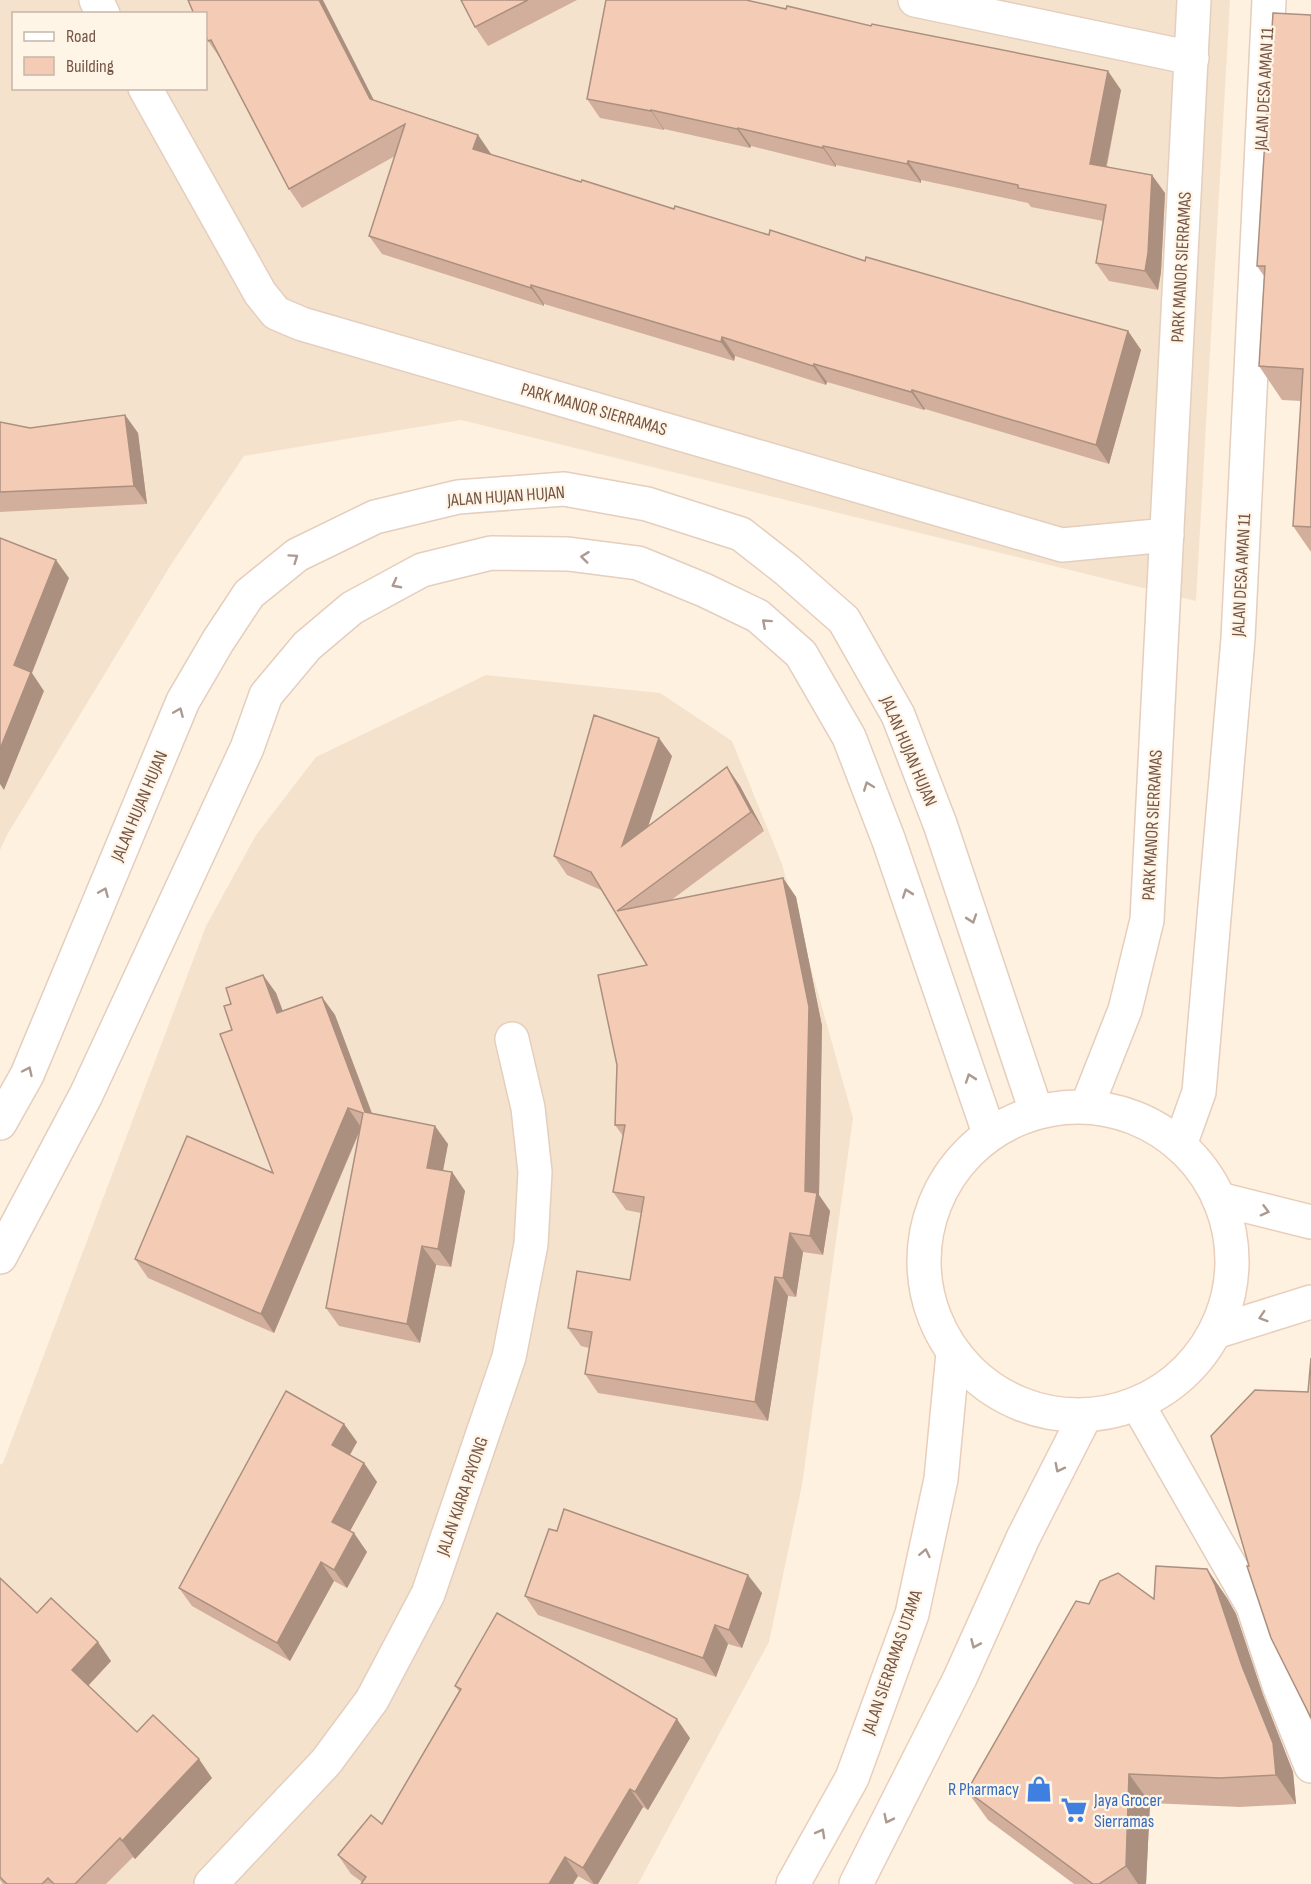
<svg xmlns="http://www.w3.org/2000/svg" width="1311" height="1884" font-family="'Sofia Sans Condensed',sans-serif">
<rect width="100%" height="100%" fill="#fef1df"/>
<g fill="#f5e2cd" fill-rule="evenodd">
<path d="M0 0H1230L1196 601 461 420 244 456 172 563 7 835 0 850ZM14 14H206V88H14Z"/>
<path d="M486 675 660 693 732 741 782 864 853 1118 802 1485 769 1642 638 1884H0V1465L3 1463 206 926 256 835 316 757Z"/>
</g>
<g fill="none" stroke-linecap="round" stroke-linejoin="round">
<g stroke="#e4cebe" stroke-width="36">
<g id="street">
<path d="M96 0 103 14"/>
<path d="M915 0 1192 58"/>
<path d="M145 88 260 293 276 313 302 324 1062 545 1167 535"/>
<path d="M1087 1106 1125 1010 1147 920 1194 0"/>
<path d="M0 1123 27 1075 183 701 218 641 249 594 297 555 375 517 458 497 564 489 647 504 741 534 787 570 844 620 898 715 940 824 1036 1111"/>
<path d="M1180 1145 1199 1092 1238 639 1269 0"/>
<path d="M0 1257 86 1095 247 748 266 695 307 646 352 608 422 570 491 553 568 554 638 563 704 590 758 616 801 654 849 737 889 841 989 1133"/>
<path d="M1138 1405 1253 1606 1280 1688 1311 1766"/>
<path d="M211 1884 326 1762 372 1700 428 1594 509 1357 531 1244 535 1172 528 1108 512 1039"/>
</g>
</g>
<g stroke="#e9cebb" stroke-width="36">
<g id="secondary">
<circle cx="1078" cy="1261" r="154"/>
<path d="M1219 1199 1311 1222"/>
<path d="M1215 1332 1311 1302"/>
<path d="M793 1884 852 1778 912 1614 941 1479 953 1353"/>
<path d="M856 1884 960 1678 1023 1538 1085 1416"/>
</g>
</g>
<use href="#street" stroke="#fff" stroke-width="33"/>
<use href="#secondary" stroke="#fff" stroke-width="33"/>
</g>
<g fill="#d2af9c">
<path d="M188 0 374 100 478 135 491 154V155L674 209 1128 331 1141 350 1109 464 925 409 924 410 827 382 826 385 735 356 734 361 544 304V306L382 254 369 236 395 156 302 208 289 189 220 58 208 41Z"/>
<path d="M461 0H577L488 46 475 27Z"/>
<path d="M1311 15V527L1301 401 1282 400 1259 366 1264 276 1257 266Z"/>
<path d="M1121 90 1107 166 1165 193 1161 272 1158 290 1109 281 1096 263 1103 221 1031 207 1028 203 921 180V183L836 165V167L751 146 750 148 664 129V130L600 118 587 99Z"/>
<path d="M125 415 138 433 147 504 0 512V422L30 428Z"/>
<path d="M1293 526 1311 527V552Z"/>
<path d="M672 756 648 826 727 767 740 786 764 831 670 901 783 878 796 897 822 1026 819 1195 830 1211 823 1255 803 1252 796 1297 788 1296 768 1421 598 1393 585 1374 589 1348 581 1346 568 1328 630 1280 641 1213 626 1210 613 1192 623 1136 615 1125 647 965 601 890 567 875 554 856Z"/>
<path d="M263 975 276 993 283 1011 322 997 335 1015 372 1113 448 1144 443 1171 452 1172 465 1191 451 1267 436 1265 420 1343 339 1326 326 1308 360 1131 274 1333 148 1278 135 1259 273 1173 231 1004Z"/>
<path d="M344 1424 357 1442 350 1455 364 1463 377 1482 350 1531 367 1552 347 1588 334 1581 290 1661 192 1606 179 1588Z"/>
<path d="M1207 1569 1227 1598 1236 1614 1263 1695 1293 1772 1296 1804 1240 1807 1150 1803 1146 1884H1074L988 1820 967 1791 1089 1604 1154 1599Z"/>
<path d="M0 1578 37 1613 111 1661 88 1686 137 1732 212 1778 135 1859 133 1857 106 1884H3L0 1880Z"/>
<path d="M762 1593 742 1648 728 1644 716 1677 538 1615 525 1596Z"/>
<path d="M455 1686 690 1738 648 1810 643 1807 598 1884H592L578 1876 573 1884H361L362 1882 351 1874 338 1855 382 1824 459 1691Z"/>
</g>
<g fill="#ab8f7f">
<path d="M319 0H323L383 118 370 99Z"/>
<path d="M1108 71 1121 90 1103 182 1090 164Z"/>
<path d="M651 110 664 129V130L651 111Z"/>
<path d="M738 128 751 146 750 148 737 129Z"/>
<path d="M478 135 491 154 486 168 473 149Z"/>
<path d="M823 146 836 165V167L823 148Z"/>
<path d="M908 161 921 180V183L907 164Z"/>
<path d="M1152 175 1165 193 1161 272 1158 290 1145 271Z"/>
<path d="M531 285 544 304V306L531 288Z"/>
<path d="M1128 331 1141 350 1109 464 1096 445Z"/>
<path d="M722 337 735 356 734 361 721 342Z"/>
<path d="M814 364 827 382 826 385 813 366Z"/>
<path d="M912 390 925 409 924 410 911 392Z"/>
<path d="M125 415 138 433 147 504 134 486Z"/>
<path d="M56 560 69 578 32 673 44 691 4 790 0 784V749L14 665Z"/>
<path d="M659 738 672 756 635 865 622 846Z"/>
<path d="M727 767 740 786 764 831 751 812Z"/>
<path d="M783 878 796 897 822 1026 819 1195 830 1211 823 1255 810 1236 805 1191Z"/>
<path d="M263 975 276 993 290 1031 277 1013Z"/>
<path d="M322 997 335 1015 378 1130 365 1112Z"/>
<path d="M348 1108 361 1127 274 1333 261 1314Z"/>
<path d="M435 1126 448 1144 440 1186 427 1168Z"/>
<path d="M452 1172 465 1191 451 1267 438 1249Z"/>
<path d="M790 1233 803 1252 796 1297 783 1278Z"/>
<path d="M422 1246 436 1265 420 1343 407 1324Z"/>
<path d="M775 1277 788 1296 768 1421 755 1402Z"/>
<path d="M344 1424 357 1442 345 1463 332 1445Z"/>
<path d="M364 1463 377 1482 345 1540 332 1522Z"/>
<path d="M354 1533 367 1552 347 1588 334 1570Z"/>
<path d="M321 1562 334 1581 290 1661 277 1643Z"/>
<path d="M1207 1569 1227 1598 1236 1614 1263 1695 1293 1772 1296 1804 1276 1775 1242 1666Z"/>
<path d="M748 1575 762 1593 742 1648 729 1630Z"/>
<path d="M715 1625 728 1644 716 1677 703 1658Z"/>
<path d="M98 1642 111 1661 85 1689 72 1670Z"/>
<path d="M677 1719 690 1738 648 1810 635 1792Z"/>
<path d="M199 1759 212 1778 135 1859 122 1841Z"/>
<path d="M1129 1774 1150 1803 1146 1884H1138L1126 1866Z"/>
<path d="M630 1789 643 1807 598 1884H594L583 1868Z"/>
<path d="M565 1857 578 1876 573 1884H549Z"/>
</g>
<g fill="#f4ccb5" stroke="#ab8f7f" stroke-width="1.5">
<path d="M188 0H319L370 99 478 135 473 149 581 182 582 180 674 209 675 206 769 235 770 230 865 261 866 257 1054 311 1128 331 1096 445 912 390 911 392 814 364 813 366 722 337 721 342 531 285V288L369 236 405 124 289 189 211 40 208 41 206 36V14H194Z"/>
<path d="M461 0H528L475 27Z"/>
<path d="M606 0H746L786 9 787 6 871 26 872 24 1108 71 1090 164 1152 175 1148 253 1145 271 1096 263 1106 205 1018 188V185L908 161 907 164 823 146V148L738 128 737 129 651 110V111L587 99Z"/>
<path d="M1273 13 1311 15V527L1293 526 1303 369 1259 366 1265 266H1257Z"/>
<path d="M125 415 134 486 0 492V422L30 428Z"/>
<path d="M0 538 56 560 14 665 31 672 0 749Z"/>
<path d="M594 715 659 738 622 846 727 767 751 812 617 911 783 878 809 1007 805 1191 817 1193 810 1236 790 1233 783 1278 775 1277 755 1402 585 1374 592 1332 568 1328 577 1271 630 1280 644 1197 613 1192 625 1125H615L617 1065 598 975 647 965 591 872 554 856Z"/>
<path d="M263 975 277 1013 322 997 365 1112 435 1126 427 1168 452 1172 438 1249 422 1246 407 1324 326 1308 363 1113 348 1108 261 1314 135 1259 187 1136 273 1173 220 1034 232 1030 224 1006 231 1004 226 988Z"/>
<path d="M1311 1358V1718L1271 1638 1247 1566H1249L1211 1436 1255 1390 1308 1392Z"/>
<path d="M286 1391 344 1424 332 1445 364 1463 332 1522 354 1533 334 1570 321 1562 277 1643 179 1588Z"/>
<path d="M564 1509 748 1575 729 1630 715 1625 703 1658 525 1596 549 1529 557 1531Z"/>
<path d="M1156 1566 1207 1569 1215 1585 1242 1666 1273 1743 1276 1775 1220 1778 1129 1774 1126 1866 1099 1884H1093L967 1791 1076 1601 1089 1604 1100 1581 1118 1573 1154 1599Z"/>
<path d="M0 1578 37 1613 51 1598 98 1642 72 1670 137 1732 153 1715 199 1759 122 1841 120 1838 75 1884H54L48 1878 42 1884H7L0 1877Z"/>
<path d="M497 1613 677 1719 635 1792 630 1789 583 1868 565 1857 549 1884H361L366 1877 338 1855 371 1815 382 1824 461 1689 455 1686Z"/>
</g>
<defs><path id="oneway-chevron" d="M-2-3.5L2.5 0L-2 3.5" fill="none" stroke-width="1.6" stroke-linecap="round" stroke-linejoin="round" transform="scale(1.5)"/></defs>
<g stroke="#ac9990">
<use href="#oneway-chevron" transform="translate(585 557) rotate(-173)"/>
<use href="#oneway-chevron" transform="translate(294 558) rotate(-35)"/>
<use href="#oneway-chevron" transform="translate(396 584) rotate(152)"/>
<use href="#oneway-chevron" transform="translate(766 623) rotate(-138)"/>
<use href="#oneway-chevron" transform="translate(179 712) rotate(-67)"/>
<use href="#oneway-chevron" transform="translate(868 786) rotate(-111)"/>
<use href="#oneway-chevron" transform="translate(104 892) rotate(-67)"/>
<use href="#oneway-chevron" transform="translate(907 893) rotate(-109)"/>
<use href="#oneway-chevron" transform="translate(972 919) rotate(71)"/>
<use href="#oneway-chevron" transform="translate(28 1071) rotate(-65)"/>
<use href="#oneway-chevron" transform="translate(970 1078) rotate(-109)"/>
<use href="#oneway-chevron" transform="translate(1265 1211) rotate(15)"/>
<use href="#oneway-chevron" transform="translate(1263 1317) rotate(162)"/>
<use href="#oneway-chevron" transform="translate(1059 1468) rotate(117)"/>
<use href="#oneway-chevron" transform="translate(925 1553) rotate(-78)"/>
<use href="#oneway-chevron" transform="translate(975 1644) rotate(114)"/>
<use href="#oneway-chevron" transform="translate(888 1819) rotate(116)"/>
<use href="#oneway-chevron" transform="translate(821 1833) rotate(-61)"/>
</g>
<defs>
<g id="shop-bare" transform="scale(2.07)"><path d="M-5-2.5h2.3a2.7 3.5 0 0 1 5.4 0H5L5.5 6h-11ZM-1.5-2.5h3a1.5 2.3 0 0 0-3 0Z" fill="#3f7fe0" stroke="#fff5e7" stroke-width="2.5" paint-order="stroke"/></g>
<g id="supermarket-bare" transform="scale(2.07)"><path d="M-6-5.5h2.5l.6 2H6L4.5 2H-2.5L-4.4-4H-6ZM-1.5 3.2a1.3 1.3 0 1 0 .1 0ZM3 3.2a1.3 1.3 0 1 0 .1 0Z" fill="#3f7fe0" stroke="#fff5e7" stroke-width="2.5" paint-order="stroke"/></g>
</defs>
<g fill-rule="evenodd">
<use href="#shop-bare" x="1039" y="1789"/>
<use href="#supermarket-bare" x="1074" y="1810"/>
</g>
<g text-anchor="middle" stroke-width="4.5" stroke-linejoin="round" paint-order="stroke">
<g font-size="18" fill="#755546" stroke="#fff5e7">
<text transform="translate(1264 89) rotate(-87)" y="6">JALAN DESA AMAN 11</text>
<text transform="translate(1181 267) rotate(-87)" y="6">PARK MANOR SIERRAMAS</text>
<text transform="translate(594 409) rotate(16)" y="6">PARK MANOR SIERRAMAS</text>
<text transform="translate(506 496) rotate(-4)" y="6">JALAN HUJAN HUJAN</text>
<text transform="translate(1241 575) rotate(-87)" y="6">JALAN DESA AMAN 11</text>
<text transform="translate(909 751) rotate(67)" y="6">JALAN HUJAN HUJAN</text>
<text transform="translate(139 806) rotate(-67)" y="6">JALAN HUJAN HUJAN</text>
<text transform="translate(1152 825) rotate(-87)" y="6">PARK MANOR SIERRAMAS</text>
<text transform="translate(462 1496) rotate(-71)" y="6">JALAN KIARA PAYONG</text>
<text transform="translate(892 1662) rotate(-71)" y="6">JALAN SIERRAMAS UTAMA</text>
</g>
<g font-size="18" fill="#366cbe" stroke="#fff5e7" text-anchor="end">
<text x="1019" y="1795">R Pharmacy</text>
<text x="1094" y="1806" text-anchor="start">Jaya Grocer<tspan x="1094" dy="21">Sierramas</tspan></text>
</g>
</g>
<rect x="12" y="12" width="195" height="78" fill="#fff5e7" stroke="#c8b5a7" stroke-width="1.5"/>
<rect x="24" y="32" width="30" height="9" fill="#ffffff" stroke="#c8b5a7" stroke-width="1.5"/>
<text x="66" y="42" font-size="18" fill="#755546">Road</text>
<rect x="24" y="57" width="30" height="18" fill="#f4ccb5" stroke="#c8b5a7" stroke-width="1.5"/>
<text x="66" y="72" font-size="18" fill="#755546">Building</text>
</svg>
